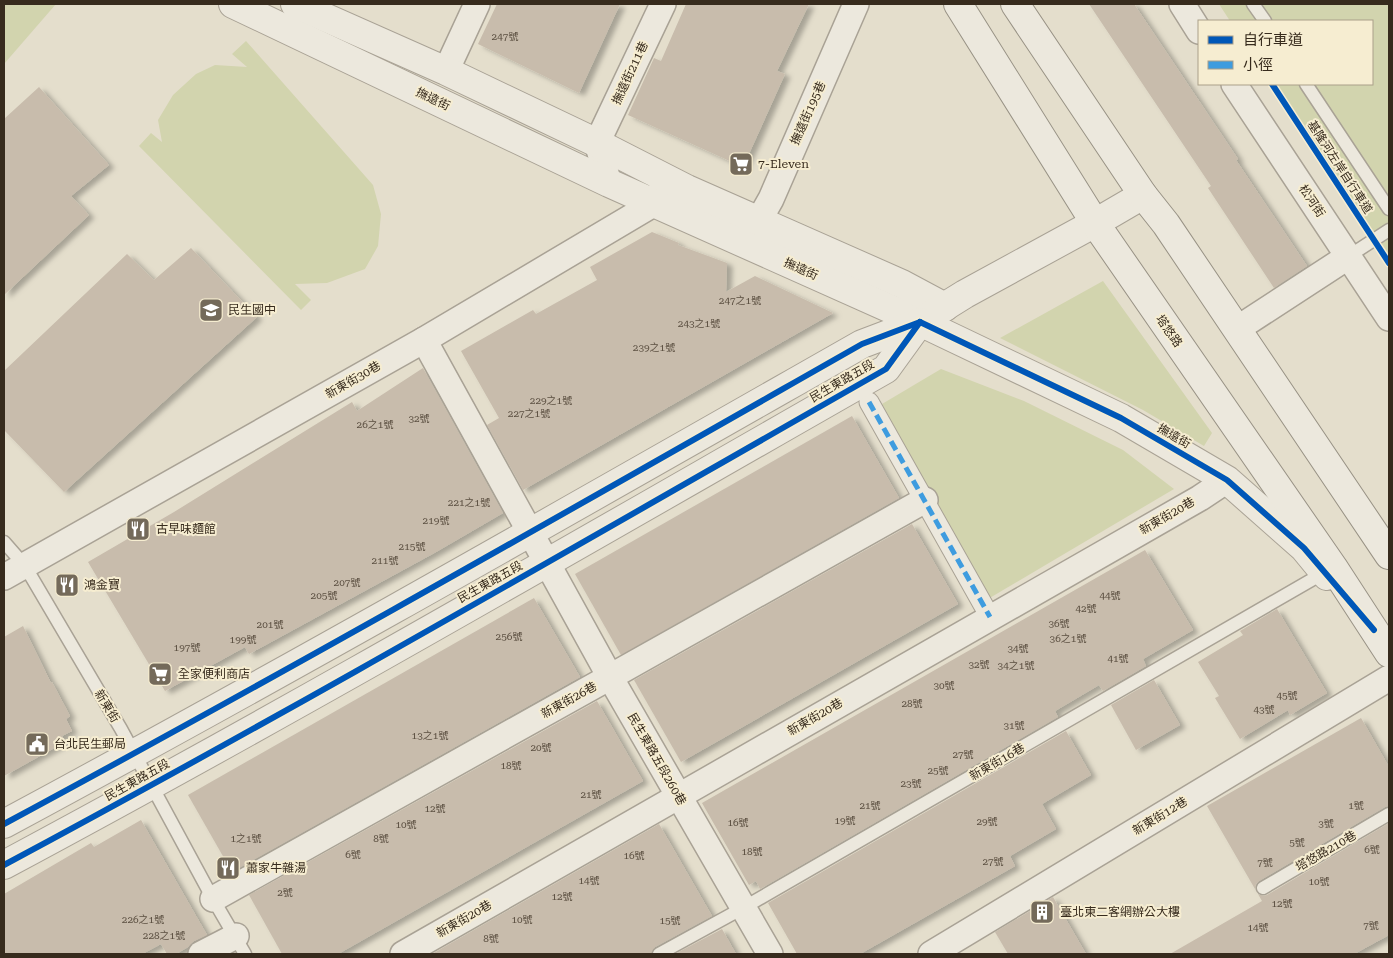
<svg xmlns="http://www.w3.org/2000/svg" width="1393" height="958" font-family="'Roboto Serif','Noto Sans TC',serif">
<defs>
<filter id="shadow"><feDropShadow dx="5.5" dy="3" stdDeviation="2.5" flood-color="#0004"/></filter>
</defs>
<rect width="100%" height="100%" fill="#e4decc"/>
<g fill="#d2d4ae">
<path d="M4 4H56L4 64Z"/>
<path d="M1219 4H1389V263L1271 84H1372V21H1230Z"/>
<path d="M246 41 373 185 381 214 378 246 365 269 327 283 295 284 311 300 301 310 139 146 151 133 162 142 158 120 173 95 196 74 215 65 247 67 232 54Z"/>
<path d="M1103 281 1212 433 1204 446 1143 410 1000 338Z"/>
<path d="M941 369 1024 401 1123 450 1174 489 988 599 882 404Z"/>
</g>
<g fill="#c8bcac" filter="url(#shadow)">
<path d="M497 4H620L579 93 478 44Z"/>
<path d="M686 4H809L777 71 785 74 743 167 628 115 654 58 661 61Z"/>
<path d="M1089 4H1134L1238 159 1236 160 1307 266 1274 288 1208 188 1211 186Z"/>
<path d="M39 87 109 165 71 196 89 215 4 295V119Z"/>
<path d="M652 232 679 243 678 245 727 263 726 292 755 276 833 313 523 490 487 425 499 418 461 351 533 310 536 314 597 280 590 267Z"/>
<path d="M191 248 257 317 64 492 4 430V371L127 254 154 280Z"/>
<path d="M423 368 503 513 436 552 249 654 245 647 165 691 88 562 174 512 352 402 357 411Z"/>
<path d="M852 416 899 498 621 655 575 574Z"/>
<path d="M912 524 958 604 681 762 634 680Z"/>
<path d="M1145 550 1193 630 1143 659 1146 666 1103 691 1099 685 1055 711 1058 717 760 889 756 881 749 885 702 803Z"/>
<path d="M534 598 580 677 232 872 188 795Z"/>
<path d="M1277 609 1327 693 1290 715 1288 710 1240 739 1215 698 1219 696 1198 662 1243 635 1240 631Z"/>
<path d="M23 626 51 683 52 682 70 716 66 719 72 731 62 736 65 742 4 776V637Z"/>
<path d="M1154 680 1180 725 1136 750 1111 705Z"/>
<path d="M597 701 643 781 338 954H282L249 895Z"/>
<path d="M1361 718 1389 767V806L1385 807 1259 881 1256 884 1255 889 1207 806Z"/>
<path d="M1066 731 1091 775 1042 804 1056 829 1010 856 1015 866 860 954H797L768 903Z"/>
<path d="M141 820 207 935 194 941 188 947 176 954H167L161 944 142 954H4V894L91 843 94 847Z"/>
<path d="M1389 823V935L1354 954H1170L1262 901 1258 894 1263 896 1267 895Z"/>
<path d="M659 824 712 916 655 947 651 954H432Z"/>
<path d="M1053 897 1086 954H1008L995 932Z"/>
<path d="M722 929 736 954H675Z"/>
</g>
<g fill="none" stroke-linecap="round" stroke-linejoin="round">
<g stroke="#a9a295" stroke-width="15">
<g id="service">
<path d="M1253 4 1265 21"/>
<path d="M1306 84 1389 209"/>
<path d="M1349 256 1389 230"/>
<path d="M4 542 25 566 121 729 213 899 245 954"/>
<path d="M1263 888 1389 814"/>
<path d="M659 954 743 908 1327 571"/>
</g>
</g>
<g stroke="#a9a295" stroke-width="21">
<path id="pedestrian" d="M869 402 990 617"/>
</g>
<g stroke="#a9a295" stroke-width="28">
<g id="minor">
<path d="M1182 4 1199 31"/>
<path d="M446 71 477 4"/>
<path d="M1234 84 1389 318"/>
<path d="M609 183 597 143 663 4"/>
<path d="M758 222 771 199 856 4"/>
<path d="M1237 329 1349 256"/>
<path d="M424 340 610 677 770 954"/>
<path d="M4 577 424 340 655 203 662 188"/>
<path d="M213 899 610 677 925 500"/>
<path d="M201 954 236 936"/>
<path d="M403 954 1200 498 1227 480"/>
<path d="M931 954 1389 678"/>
</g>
</g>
<g stroke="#a9a295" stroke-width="30">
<g id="tertiary">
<path d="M233 4 609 183 920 322 1121 418 1227 480 1304 548 1327 576"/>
<path d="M295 4 446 71 597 143 687 189 902 284 945 307"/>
<path d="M4 824C292 669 577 506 862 344L920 322 965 294 1095 223 1143 195"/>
<path d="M4 865C301 706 593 536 886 369L920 322"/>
</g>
</g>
<g stroke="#989285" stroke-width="30">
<g id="secondary">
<path d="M958 4 1095 223 1333 567 1389 653"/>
<path d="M1015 4 1143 195 1166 224 1389 555"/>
</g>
</g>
<use href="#service" stroke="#ece8dd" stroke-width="12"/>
<use href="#pedestrian" stroke="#ece8dd" stroke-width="19"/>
<use href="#minor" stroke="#ece8dd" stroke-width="25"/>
<use href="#tertiary" stroke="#ece8dd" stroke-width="28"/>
<use href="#secondary" stroke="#ece8dd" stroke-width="28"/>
<path stroke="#3e9cdf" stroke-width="5" stroke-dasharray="10 5" stroke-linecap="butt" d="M869 402 990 617"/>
<g stroke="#f6edd1" stroke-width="9">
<g id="cycleway">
<path d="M1272 84 1389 263"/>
<path d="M920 322 1121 418 1227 480 1304 548 1374 630"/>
<path d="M4 824C292 669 577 506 862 344L920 322"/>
<path d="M4 865C301 706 593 536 886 369L920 322"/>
</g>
</g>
<use href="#cycleway" stroke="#0057b8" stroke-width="6"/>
</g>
<defs>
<g id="supermarket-square" transform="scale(1.25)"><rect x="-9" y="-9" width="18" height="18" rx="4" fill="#746a5a" stroke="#f6edd1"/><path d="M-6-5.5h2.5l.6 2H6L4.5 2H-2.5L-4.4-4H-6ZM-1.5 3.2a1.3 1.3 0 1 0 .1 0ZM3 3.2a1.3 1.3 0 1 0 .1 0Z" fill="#fff"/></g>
<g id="school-square" transform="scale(1.25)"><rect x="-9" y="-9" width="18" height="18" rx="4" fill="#746a5a" stroke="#f6edd1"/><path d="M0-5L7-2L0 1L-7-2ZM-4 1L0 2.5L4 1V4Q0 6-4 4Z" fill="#fff"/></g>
<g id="restaurant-square" transform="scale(1.25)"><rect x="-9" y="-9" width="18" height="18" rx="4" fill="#746a5a" stroke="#f6edd1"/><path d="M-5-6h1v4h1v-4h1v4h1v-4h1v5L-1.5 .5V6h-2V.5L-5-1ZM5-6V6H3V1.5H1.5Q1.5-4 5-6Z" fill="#fff"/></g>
<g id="civic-square" transform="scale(1.25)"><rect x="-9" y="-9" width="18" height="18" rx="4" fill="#746a5a" stroke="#f6edd1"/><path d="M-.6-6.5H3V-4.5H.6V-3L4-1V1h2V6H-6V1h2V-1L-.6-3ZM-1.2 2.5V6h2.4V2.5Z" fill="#fff"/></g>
<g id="building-square" transform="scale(1.25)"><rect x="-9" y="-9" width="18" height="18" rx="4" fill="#746a5a" stroke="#f6edd1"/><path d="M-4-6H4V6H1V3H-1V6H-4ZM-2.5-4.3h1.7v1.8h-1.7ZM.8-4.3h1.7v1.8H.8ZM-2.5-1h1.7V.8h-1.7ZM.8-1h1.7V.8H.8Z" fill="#fff"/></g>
</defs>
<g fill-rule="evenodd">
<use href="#supermarket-square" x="741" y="164"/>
<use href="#school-square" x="211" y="310"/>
<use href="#restaurant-square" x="138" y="529"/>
<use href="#restaurant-square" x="67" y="585"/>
<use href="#supermarket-square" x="160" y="674"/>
<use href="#civic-square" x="37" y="744"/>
<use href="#restaurant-square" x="228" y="868"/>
<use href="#building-square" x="1042" y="912"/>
</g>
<g text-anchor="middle" stroke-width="4" stroke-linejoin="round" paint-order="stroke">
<g font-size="10" fill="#5b4f41">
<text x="505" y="40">247號</text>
<text x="740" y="304">247之1號</text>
<text x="699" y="327">243之1號</text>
<text x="654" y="351">239之1號</text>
<text x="551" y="404">229之1號</text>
<text x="529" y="417">227之1號</text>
<text x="419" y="422">32號</text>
<text x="375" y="428">26之1號</text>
<text x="469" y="506">221之1號</text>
<text x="436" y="524">219號</text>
<text x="412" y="550">215號</text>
<text x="385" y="564">211號</text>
<text x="347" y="586">207號</text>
<text x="324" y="599">205號</text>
<text x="1110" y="599">44號</text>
<text x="1086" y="612">42號</text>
<text x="1059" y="627">36號</text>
<text x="270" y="628">201號</text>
<text x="509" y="640">256號</text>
<text x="1068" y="642">36之1號</text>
<text x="243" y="643">199號</text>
<text x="187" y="651">197號</text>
<text x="1018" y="652">34號</text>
<text x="1118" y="662">41號</text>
<text x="979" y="668">32號</text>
<text x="1016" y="669">34之1號</text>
<text x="944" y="689">30號</text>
<text x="1287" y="699">45號</text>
<text x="912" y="707">28號</text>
<text x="1264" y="713">43號</text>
<text x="1014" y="729">31號</text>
<text x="430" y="739">13之1號</text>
<text x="541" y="751">20號</text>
<text x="963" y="758">27號</text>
<text x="511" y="769">18號</text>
<text x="938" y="774">25號</text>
<text x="911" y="787">23號</text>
<text x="591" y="798">21號</text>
<text x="870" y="809">21號</text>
<text x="1356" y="809">1號</text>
<text x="435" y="812">12號</text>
<text x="845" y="824">19號</text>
<text x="987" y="825">29號</text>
<text x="738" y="826">16號</text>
<text x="1326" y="827">3號</text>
<text x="406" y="828">10號</text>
<text x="246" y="842">1之1號</text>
<text x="381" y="842">8號</text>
<text x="1297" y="846">5號</text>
<text x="1372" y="853">6號</text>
<text x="752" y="855">18號</text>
<text x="353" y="858">6號</text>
<text x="634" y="859">16號</text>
<text x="993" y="865">27號</text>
<text x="1265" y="866">7號</text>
<text x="589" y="884">14號</text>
<text x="1319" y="885">10號</text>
<text x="285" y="896">2號</text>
<text x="562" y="900">12號</text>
<text x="1282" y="907">12號</text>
<text x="143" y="923">226之1號</text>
<text x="522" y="923">10號</text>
<text x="670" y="924">15號</text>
<text x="1371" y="929">7號</text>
<text x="1258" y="931">14號</text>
<text x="164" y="939">228之1號</text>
<text x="491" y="942">8號</text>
</g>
<g font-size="12" fill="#372b1d" stroke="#f6edd1">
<text transform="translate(630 73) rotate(-65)" y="4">撫遠街211巷</text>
<text transform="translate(433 99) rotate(26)" y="4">撫遠街</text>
<text transform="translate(808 113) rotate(-66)" y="4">撫遠街195巷</text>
<text transform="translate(1340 167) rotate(57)" y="4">基隆河左岸自行車道</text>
<text transform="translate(1312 201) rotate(56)" y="4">松河街</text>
<text transform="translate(801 269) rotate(24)" y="4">撫遠街</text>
<text transform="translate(1169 331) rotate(55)" y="4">塔悠路</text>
<text transform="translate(353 380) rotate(-30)" y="4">新東街30巷</text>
<text transform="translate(842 381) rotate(-30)" y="4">民生東路五段</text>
<text transform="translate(1174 436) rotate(30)" y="4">撫遠街</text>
<text transform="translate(1167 516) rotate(-30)" y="4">新東街20巷</text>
<text transform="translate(490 582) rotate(-29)" y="4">民生東路五段</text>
<text transform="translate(569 700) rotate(-29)" y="4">新東街26巷</text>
<text transform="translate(107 706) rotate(59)" y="4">新東街</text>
<text transform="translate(815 717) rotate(-30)" y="4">新東街20巷</text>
<text transform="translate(657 759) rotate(60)" y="4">民生東路五段260巷</text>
<text transform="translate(997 762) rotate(-30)" y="4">新東街16巷</text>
<text transform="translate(137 780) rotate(-29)" y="4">民生東路五段</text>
<text transform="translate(1160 816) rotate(-31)" y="4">新東街12巷</text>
<text transform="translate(1326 851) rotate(-30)" y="4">塔悠路210巷</text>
<text transform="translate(464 919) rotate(-30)" y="4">新東街20巷</text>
</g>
<g font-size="12" fill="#372b1d" stroke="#f6edd1" text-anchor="start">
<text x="758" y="168">7-Eleven</text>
<text x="228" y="314">民生國中</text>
<text x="156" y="533">古早味麵館</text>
<text x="84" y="589">鴻金寶</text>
<text x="178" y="678">全家便利商店</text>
<text x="54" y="748">台北民生郵局</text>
<text x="246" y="872">蕭家牛雜湯</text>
<text x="1060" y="916">臺北東二客網辦公大樓</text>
</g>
</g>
<rect width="1393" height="958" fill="none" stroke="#372b1d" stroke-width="10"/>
<rect x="1198" y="20" width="175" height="65" fill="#f6edd1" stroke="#aa9f89"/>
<rect x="1208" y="36" width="25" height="8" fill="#0057b8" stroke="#aa9f89"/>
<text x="1243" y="45" font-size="15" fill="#372b1d">自行車道</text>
<rect x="1208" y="61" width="25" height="8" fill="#3e9cdf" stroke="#aa9f89"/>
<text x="1243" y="70" font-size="15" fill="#372b1d">小徑</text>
</svg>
